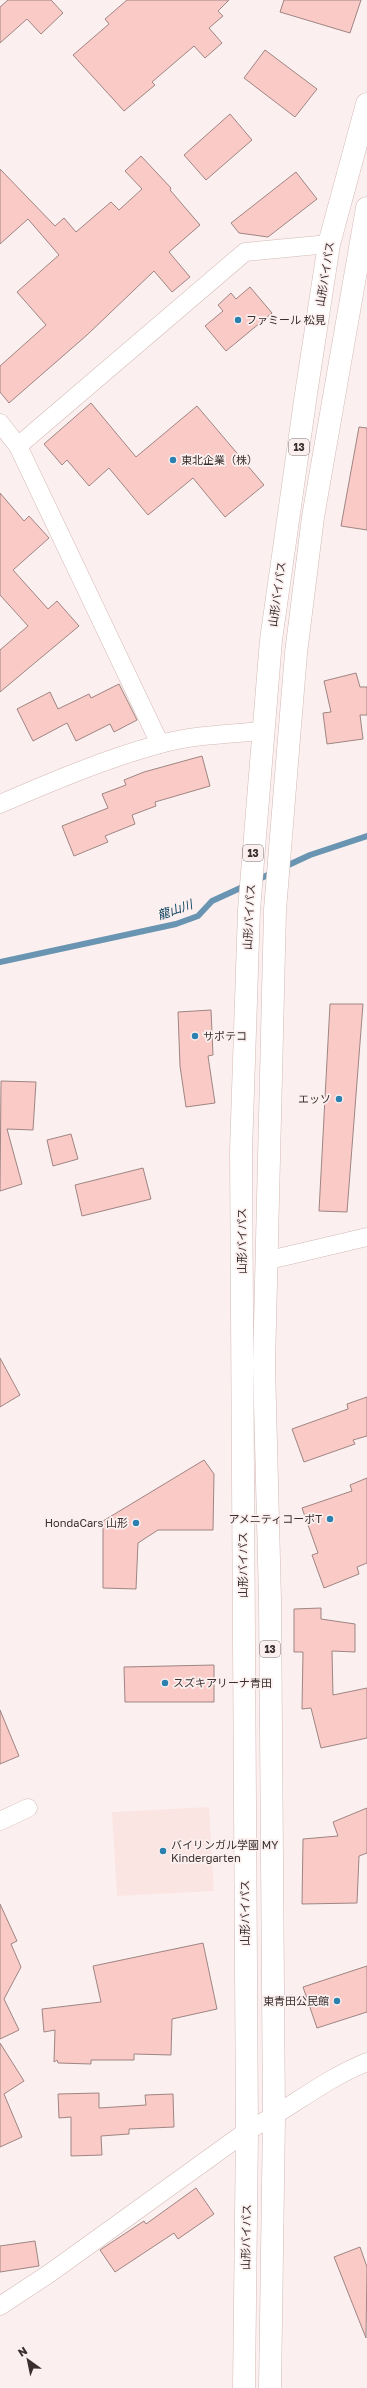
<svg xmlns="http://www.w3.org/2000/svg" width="367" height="2388" font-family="'Golos Text','Noto Sans JP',sans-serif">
<rect width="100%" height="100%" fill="#fbf0ef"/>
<path fill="#fbe5e3" d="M209 1807 214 1891 117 1896 112 1812Z"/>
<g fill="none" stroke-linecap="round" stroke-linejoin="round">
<g stroke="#6a95b2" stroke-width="6">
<path d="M282 868 310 855 367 836"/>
<path d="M255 881 274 872"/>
<path d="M0 962 176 924 198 916 212 901 247 885"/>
</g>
</g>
<g fill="#f9cac6" stroke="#9f8583">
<path d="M8 0H51L63 13 41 34 27 19 0 43V7Z"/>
<path d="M127 0H229L218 11 223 16 209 28 222 43 205 58 194 46 152 82 155 85 124 111 73 55 109 24 105 19Z"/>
<path d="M284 0H361L350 33 280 12Z"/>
<path d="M265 50 317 89 295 117 244 78Z"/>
<path d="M230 114 252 140 206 180 184 155Z"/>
<path d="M141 156 171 188 170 190 200 225 169 252 190 277 172 292 154 271 87 335 9 403 0 392V366L46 325 17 292 59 255 28 219 0 244V169L55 226 64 218 76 232 111 202 119 210 142 189 125 171Z"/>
<path d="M296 172 317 199 268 237 239 233 231 223Z"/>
<path d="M250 287 272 313 226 351 205 326 223 311 218 305 231 293 236 299Z"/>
<path d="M91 403 136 457 197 406 264 485 225 517 193 478 148 515 109 468 89 486 67 460 62 465 44 444Z"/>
<path d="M359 427 367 428V530L341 526Z"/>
<path d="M0 493 24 521 29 516 49 538 13 570 48 609 57 601 79 626 0 692V650L28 626 0 595Z"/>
<path d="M356 673 360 687H367V715H360L363 739 327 744 323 713 331 712 324 681Z"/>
<path d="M119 684 137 720 114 732 110 724 76 741 67 723 33 741 17 709 50 692 58 709 89 694 91 698Z"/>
<path d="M202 756 210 786 155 802 156 806 132 815 135 824 105 836 108 842 74 856 62 826 108 808 102 794 126 785 124 780 144 772Z"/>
<path d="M330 1004H363L347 1212 319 1211Z"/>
<path d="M211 1010 213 1055 208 1056 215 1103 186 1107 180 1066 178 1012Z"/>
<path d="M1 1081 36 1082 33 1130 7 1129 22 1184 0 1191Z"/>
<path d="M71 1134 78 1159 53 1166 47 1140Z"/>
<path d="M143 1168 151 1199 82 1216 75 1185Z"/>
<path d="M0 1358 20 1395 0 1407Z"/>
<path d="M367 1397V1436L353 1440 355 1444 304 1462 292 1429 348 1409 347 1404Z"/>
<path d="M204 1460 214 1474 213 1530H158L138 1543 136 1589 103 1588V1521Z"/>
<path d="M367 1478V1563L357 1567 359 1574 324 1588 312 1555 318 1553 302 1508 352 1491 350 1485Z"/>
<path d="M321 1608V1619L355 1624V1652L332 1651 333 1695 367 1688V1738L321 1748 311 1708 302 1709 303 1652H294V1609Z"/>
<path d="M214 1665V1702H125L124 1667Z"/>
<path d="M0 1710 19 1756 0 1764Z"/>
<path d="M367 1808V1853L359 1856 357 1903 302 1904 303 1839 338 1836 333 1822Z"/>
<path d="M0 1904 17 1941 11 1944 21 1967 4 1999 19 2030 0 2039Z"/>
<path d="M203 1943 217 2009 172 2019 171 2055 134 2054V2060H91V2064L58 2063 57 2060 54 2062 55 2030 44 2032 42 2009 101 2002 93 1966Z"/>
<path d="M367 1966V2012L317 2028 303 1987Z"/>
<path d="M0 2043 24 2081 4 2094 22 2137 0 2147Z"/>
<path d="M99 2093V2108L146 2105 145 2095 173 2094 174 2127 129 2129V2134L101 2136 102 2155 71 2156V2117L59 2118 58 2094Z"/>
<path d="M196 2188 214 2214 178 2239 174 2233 115 2272 100 2250 144 2221 146 2224Z"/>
<path d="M35 2241 39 2266 0 2272V2246Z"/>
<path d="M360 2247 367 2267 366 2338 334 2257Z"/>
</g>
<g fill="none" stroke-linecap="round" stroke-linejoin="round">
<g stroke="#d4b9b6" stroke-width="19">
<g id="street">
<path d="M0 423 18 446 160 744"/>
<path d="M18 446 245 252 329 244"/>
<path d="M0 804C51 782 105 759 160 744 193 735 228 734 262 731"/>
<path d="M265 1261 367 1237"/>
<path d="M0 1821 28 1808"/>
<path d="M0 2306 50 2273 247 2131C288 2110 324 2079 367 2062"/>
</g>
</g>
<g stroke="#d4b9b6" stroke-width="23">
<g id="highway">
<path d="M244 2388 247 2131 241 1151 249 910 271 640 306 394 329 244 367 104"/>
<path d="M270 2388 274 2118 270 1599 264 1365 275 910 296 653 313 517 367 208"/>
</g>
</g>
<use href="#street" stroke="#fff" stroke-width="18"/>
<use href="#highway" stroke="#fff" stroke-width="22"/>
</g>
<g fill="#2b80af" stroke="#fbf0ef" stroke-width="1.5">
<circle cx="238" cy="320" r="4"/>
<circle cx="173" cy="460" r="4"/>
<circle cx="195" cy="1036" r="4"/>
<circle cx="339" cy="1099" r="4"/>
<circle cx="330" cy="1519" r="4"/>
<circle cx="136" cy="1523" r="4"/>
<circle cx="165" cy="1683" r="4"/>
<circle cx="163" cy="1851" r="4"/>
<circle cx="337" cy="2001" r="4"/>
</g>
<g text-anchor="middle" stroke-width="3.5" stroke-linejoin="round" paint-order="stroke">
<g fill="#fbf0ef" stroke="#746968" stroke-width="1">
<rect x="289" y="439" width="20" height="16" rx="3"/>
<rect x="243" y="845" width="20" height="16" rx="3"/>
<rect x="260" y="1641" width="20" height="16" rx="3"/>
</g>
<g font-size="10" font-weight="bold" fill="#3a2f2e">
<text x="299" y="451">13</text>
<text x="253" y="857">13</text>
<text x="270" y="1653">13</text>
</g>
<g font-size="11" fill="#3a2f2e" stroke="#fbf0ef">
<text transform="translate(325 274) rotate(-81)" y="4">山形バイパス</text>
<text transform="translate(277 594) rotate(-82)" y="4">山形バイパス</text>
<text transform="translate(249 917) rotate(-87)" y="4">山形バイパス</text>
<text transform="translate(242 1241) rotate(-90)" y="4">山形バイパス</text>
<text transform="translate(243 1565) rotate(-90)" y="4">山形バイパス</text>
<text transform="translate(245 1913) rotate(-90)" y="4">山形バイパス</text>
<text transform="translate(246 2237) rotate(-89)" y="4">山形バイパス</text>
</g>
<g font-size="11" fill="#3a2f2e" stroke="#fbf0ef" text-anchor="start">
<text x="246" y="324">ファミール 松見</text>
<text x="181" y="464">東北企業（株）</text>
<text x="203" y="1040">サポテコ</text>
<text x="331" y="1103" text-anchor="end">エッソ</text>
<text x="322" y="1523" text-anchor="end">アメニティコーポT</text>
<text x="128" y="1527" text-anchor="end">HondaCars 山形</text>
<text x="173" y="1687">スズキアリーナ青田</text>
<text x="171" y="1849">バイリンガル学園 MY<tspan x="171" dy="13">Kindergarten</tspan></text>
<text x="329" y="2005" text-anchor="end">東青田公民館</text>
</g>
<g font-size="12" font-style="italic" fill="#0e4360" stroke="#fbf0ef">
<text transform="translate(175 910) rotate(-19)" y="4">龍山川</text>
</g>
</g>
<g transform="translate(28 2360) rotate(327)" stroke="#fbf0ef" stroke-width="3" paint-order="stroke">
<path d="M0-3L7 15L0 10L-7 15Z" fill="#3a2f2e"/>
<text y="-6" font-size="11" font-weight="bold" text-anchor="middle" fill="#3a2f2e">N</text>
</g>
</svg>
